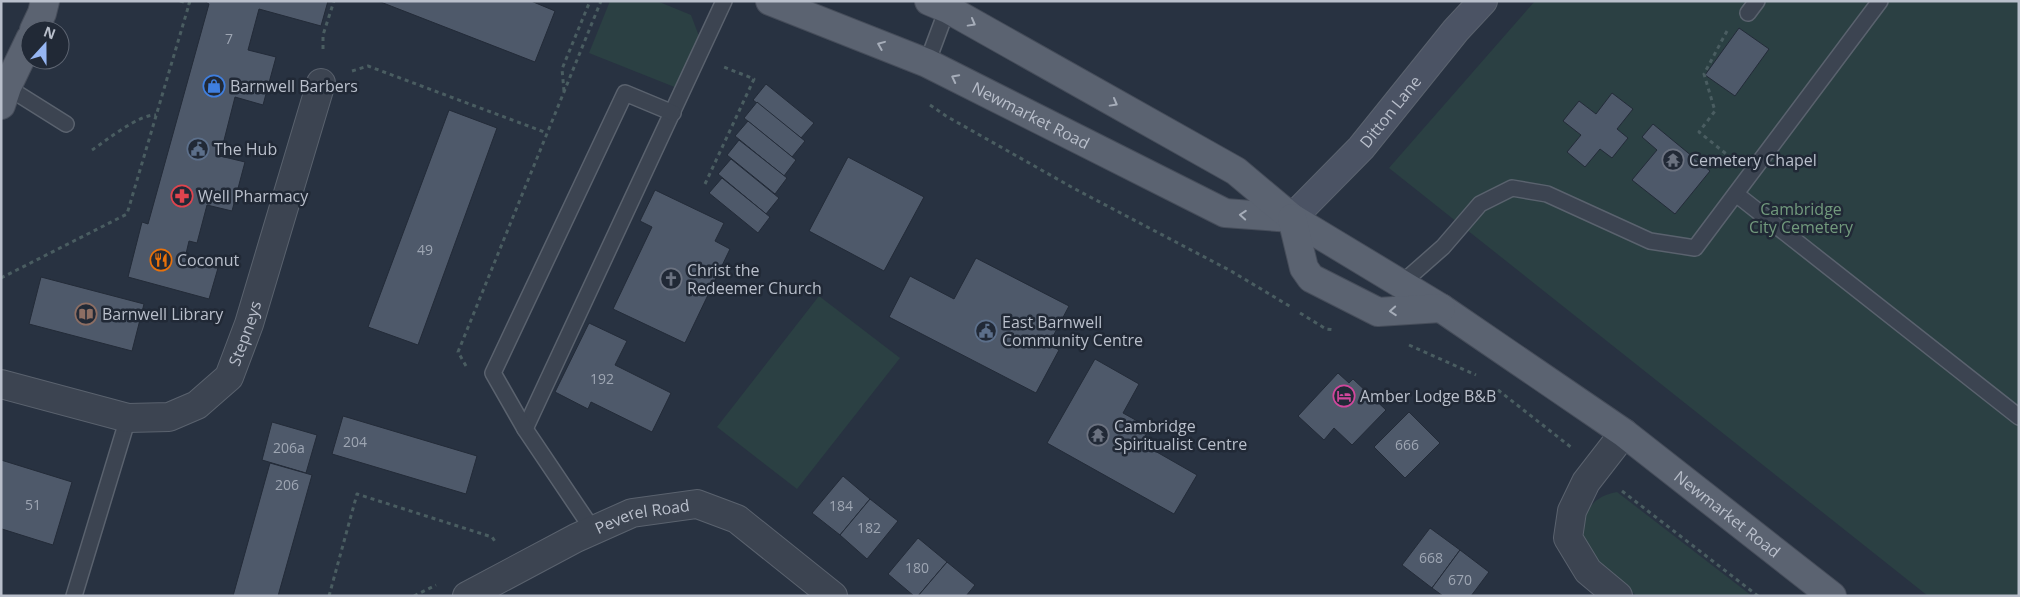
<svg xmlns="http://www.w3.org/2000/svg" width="2020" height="597" font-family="'Open Sans',sans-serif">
<rect width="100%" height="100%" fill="#283241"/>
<g fill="#2b4043">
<path d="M610 1H657L691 15 700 39 677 88 589 53Z"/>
<path d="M1535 1H2019V596H1928L1389 168Z"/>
<path d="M819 296 900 358 797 489 717 427Z"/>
<path d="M1617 492 1752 596H1637L1597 565 1580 534C1586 510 1591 497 1617 492Z"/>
</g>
<g fill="#4e596a" stroke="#232b38">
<path d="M328 1 321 26 259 9 248 50 276 57 263 105 235 97 220 156 245 162 232 211 207 205 197 243 189 241 185 258 218 268 209 299 128 277 142 222 148 224 209 4 204 1Z"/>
<path d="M378 1H531L555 11 535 62Z"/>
<path d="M1739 28 1769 49 1735 96 1705 75Z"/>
<path d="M766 84 814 123 801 138 753 100Z"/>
<path d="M1612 93 1633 109 1617 129 1628 138 1612 158 1600 149 1585 167 1567 152 1581 135 1563 121 1579 101 1596 114Z"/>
<path d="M757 102 805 141 792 157 744 118Z"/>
<path d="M449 110 497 128 418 345 368 327Z"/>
<path d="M748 121 796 160 784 176 735 136Z"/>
<path d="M1653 124 1710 171 1675 214 1632 180 1657 150 1642 137Z"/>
<path d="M739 140 787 178 775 194 727 155Z"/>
<path d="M848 157 924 197 884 271 809 231Z"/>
<path d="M731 159 779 198 766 214 718 174Z"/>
<path d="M722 178 770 217 758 233 709 193Z"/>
<path d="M655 190 724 223 715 241 730 249 685 343 613 309 652 227 640 221Z"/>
<path d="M976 258 1069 306 1049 344 1059 350 1036 393 889 317 910 276 954 299Z"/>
<path d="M41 277 144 304 132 351 29 324Z"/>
<path d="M589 323 627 341 615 365 671 393 652 432 591 402 588 409 555 392Z"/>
<path d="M1095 359 1139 384 1123 413 1150 428 1141 443 1197 475 1174 514 1047 443Z"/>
<path d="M1338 373 1349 383 1353 379 1386 410 1352 445 1334 428 1324 440 1298 416Z"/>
<path d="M1409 412 1440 443 1405 478 1374 447Z"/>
<path d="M343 416 477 456 466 494 332 454Z"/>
<path d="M272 422 317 435 306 473 262 460Z"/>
<path d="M1 460 72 482 53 545 2 529 1 532Z"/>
<path d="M270 463 312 475 278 596H233Z"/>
<path d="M843 476 870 499 840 535 812 513Z"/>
<path d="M870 499 898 521 867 559 840 535Z"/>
<path d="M1430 528 1460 550 1432 588 1402 565Z"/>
<path d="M918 538 947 562 918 596H914L888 574Z"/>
<path d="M1460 550 1489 572 1471 596H1443L1432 588Z"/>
<path d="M947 562 975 585 966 596H918Z"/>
</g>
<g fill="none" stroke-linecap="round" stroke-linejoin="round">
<g stroke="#5a626e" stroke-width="18">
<g id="lane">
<path d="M1748 13 1757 1"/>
<path d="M927 63 949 4"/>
<path d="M7 87 66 124"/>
<path d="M1736 194 2019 417"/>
<path d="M1401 284 1443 247 1480 204 1512 188 1547 194 1650 241 1695 248 1880 1"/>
<path d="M525 429 724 1"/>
<path d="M593 530 525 429 493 373 625 93 673 113"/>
<path d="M74 596 128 418"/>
</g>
</g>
<g stroke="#5a626e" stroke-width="30">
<g id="street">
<path id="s1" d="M1 384 128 418 169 417 197 405 229 377 249 324 321 83"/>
<path id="s2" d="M467 596 576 538 632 513 697 504 737 519 833 596"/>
<path d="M1618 596 1588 571 1568 538 1572 511 1586 482 1624 433"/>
</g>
</g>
<g stroke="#5a626e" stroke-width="30">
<g id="secondary">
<path id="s3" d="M1292 218 1361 148 1456 30 1483 1"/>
</g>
</g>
<g stroke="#464d5a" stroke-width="30">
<g id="primary">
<path id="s4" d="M770 1 927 63 1225 213 1292 218"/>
<path id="s5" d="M929 1 948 9 1236 171 1292 218 1441 308 1624 433 1832 596"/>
<path d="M34 30 42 13 45 1"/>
<path d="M1 105 7 87 30 39"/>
<path d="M1292 218 1304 268 1311 278 1378 312 1441 308"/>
</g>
</g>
<g stroke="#4a5d61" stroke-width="3" stroke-dasharray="4 4" stroke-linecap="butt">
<path d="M180 1 190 4"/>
<path d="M1727 31 1704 74 1715 111 1699 132 1730 157"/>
<path d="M323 49V35L334 1"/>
<path d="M352 71 368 66 547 133"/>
<path d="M564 91 562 69 590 1"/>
<path d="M930 105 946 116 1075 189 1231 271 1291 307"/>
<path d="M92 150C107 140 139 114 156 115"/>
<path d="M705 184 754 79 724 67"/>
<path d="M1 278 127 214 190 1"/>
<path d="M1300 313 1326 329 1335 330"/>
<path d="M1409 345 1476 375"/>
<path d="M466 366 458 352 601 1"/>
<path d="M1498 390 1572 448"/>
<path d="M1622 491 1758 596"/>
<path d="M329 596 357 494 492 537 496 543"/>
<path d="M414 596 436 585"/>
</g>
<use href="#lane" stroke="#3c4451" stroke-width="15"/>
<use href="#street" stroke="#3c4451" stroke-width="28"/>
<use href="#secondary" stroke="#4b5364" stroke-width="28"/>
<use href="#primary" stroke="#5b6371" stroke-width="28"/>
</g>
<defs><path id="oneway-chevron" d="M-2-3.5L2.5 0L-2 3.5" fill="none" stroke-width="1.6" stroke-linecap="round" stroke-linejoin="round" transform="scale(1.25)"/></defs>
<g stroke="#a6adb9">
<use href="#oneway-chevron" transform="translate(972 23) rotate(29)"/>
<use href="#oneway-chevron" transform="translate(881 45) rotate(-158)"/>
<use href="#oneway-chevron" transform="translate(955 78) rotate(-153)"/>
<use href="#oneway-chevron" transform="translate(1114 103) rotate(29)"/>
<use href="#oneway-chevron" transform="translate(1243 215) rotate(-176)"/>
<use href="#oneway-chevron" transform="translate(1393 311) rotate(176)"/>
</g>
<defs>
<g id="shop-ring" transform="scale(1.125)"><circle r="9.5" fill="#212936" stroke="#3f7fe0" stroke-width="1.5"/><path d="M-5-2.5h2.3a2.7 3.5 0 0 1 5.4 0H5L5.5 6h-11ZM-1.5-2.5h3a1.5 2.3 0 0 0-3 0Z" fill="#3f7fe0"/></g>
<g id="civic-ring" transform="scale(1.125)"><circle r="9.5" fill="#212936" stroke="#5c6f8a" stroke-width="1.5"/><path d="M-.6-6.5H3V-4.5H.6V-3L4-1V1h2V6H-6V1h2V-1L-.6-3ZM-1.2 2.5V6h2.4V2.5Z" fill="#5c6f8a"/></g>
<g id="temple-ring" transform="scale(1.125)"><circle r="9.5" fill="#212936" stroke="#6b7280" stroke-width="1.5"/><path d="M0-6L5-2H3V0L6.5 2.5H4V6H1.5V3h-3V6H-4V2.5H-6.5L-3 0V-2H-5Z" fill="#6b7280"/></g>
<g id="pharmacy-ring" transform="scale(1.125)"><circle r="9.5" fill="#212936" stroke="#e0444e" stroke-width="1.5"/><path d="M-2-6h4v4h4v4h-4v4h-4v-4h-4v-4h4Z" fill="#e0444e"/></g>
<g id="restaurant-ring" transform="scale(1.125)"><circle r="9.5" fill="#212936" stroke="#e8710a" stroke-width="1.5"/><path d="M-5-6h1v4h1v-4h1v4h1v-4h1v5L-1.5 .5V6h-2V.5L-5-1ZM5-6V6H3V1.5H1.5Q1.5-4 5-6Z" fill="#e8710a"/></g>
<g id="church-ring" transform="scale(1.125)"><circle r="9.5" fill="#212936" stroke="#6b7280" stroke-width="1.5"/><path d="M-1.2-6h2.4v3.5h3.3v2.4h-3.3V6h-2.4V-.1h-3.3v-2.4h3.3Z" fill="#6b7280"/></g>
<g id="library-ring" transform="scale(1.125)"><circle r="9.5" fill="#212936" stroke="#8d6e63" stroke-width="1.5"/><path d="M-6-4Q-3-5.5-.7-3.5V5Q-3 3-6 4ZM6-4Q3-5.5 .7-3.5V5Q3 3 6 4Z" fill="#8d6e63"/></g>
<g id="hotel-ring" transform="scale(1.125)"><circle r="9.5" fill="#212936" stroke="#d1479c" stroke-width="1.5"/><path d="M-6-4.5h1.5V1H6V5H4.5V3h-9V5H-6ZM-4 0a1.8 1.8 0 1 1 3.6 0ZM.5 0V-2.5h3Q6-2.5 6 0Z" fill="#d1479c"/></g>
</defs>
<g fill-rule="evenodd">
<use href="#shop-ring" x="214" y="86"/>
<use href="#civic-ring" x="198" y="149"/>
<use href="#temple-ring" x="1673" y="160"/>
<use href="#pharmacy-ring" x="182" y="196"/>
<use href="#restaurant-ring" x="161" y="260"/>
<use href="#church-ring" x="671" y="279"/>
<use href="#library-ring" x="86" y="314"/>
<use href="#civic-ring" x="986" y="331"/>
<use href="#hotel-ring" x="1344" y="396"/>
<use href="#temple-ring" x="1098" y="435"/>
</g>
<g text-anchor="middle" stroke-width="5" stroke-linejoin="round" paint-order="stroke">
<g font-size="14" fill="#9ea6b3">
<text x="229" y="44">7</text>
<text x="425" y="255">49</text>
<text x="602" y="384">192</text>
<text x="355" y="447">204</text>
<text x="1407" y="450">666</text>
<text x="289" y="453">206a</text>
<text x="287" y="490">206</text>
<text x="33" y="510">51</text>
<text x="841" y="511">184</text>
<text x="869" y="533">182</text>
<text x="1431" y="563">668</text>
<text x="917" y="573">180</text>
<text x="1460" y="585">670</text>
</g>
<g font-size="16" fill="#b9bfcb" stroke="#212936" text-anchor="start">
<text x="230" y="92">Barnwell Barbers</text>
<text x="214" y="155">The Hub</text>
<text x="1689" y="166">Cemetery Chapel</text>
<text x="198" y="202">Well Pharmacy</text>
<text x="177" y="266">Coconut</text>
<text x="687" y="276">Christ the<tspan x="687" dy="18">Redeemer Church</tspan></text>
<text x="102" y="320">Barnwell Library</text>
<text x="1002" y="328">East Barnwell<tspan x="1002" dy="18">Community Centre</tspan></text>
<text x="1360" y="402">Amber Lodge B&amp;B</text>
<text x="1114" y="432">Cambridge<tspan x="1114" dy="18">Spiritualist Centre</tspan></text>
</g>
<g font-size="16" fill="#b9bfcb" stroke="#212936">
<text dy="6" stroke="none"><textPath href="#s3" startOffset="145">Ditton Lane</textPath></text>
<text dy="6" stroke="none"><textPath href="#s4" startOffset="285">Newmarket Road</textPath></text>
<text dy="6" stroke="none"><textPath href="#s1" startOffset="292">Stepneys</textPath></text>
<text dy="6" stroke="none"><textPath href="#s5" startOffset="951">Newmarket Road</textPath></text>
<text dy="6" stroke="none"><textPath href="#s2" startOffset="194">Peverel Road</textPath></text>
</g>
<g font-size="16" fill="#729a7d" stroke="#212936">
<text x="1801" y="215">Cambridge<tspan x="1801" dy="18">City Cemetery</tspan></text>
</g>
</g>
<rect width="2020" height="597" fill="none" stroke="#b9bfcb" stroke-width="5"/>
<g transform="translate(45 45) rotate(21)"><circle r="24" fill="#212936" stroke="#5e6572"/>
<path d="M0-4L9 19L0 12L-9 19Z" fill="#96b6f3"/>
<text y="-8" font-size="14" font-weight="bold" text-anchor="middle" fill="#b9bfcb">N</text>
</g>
</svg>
